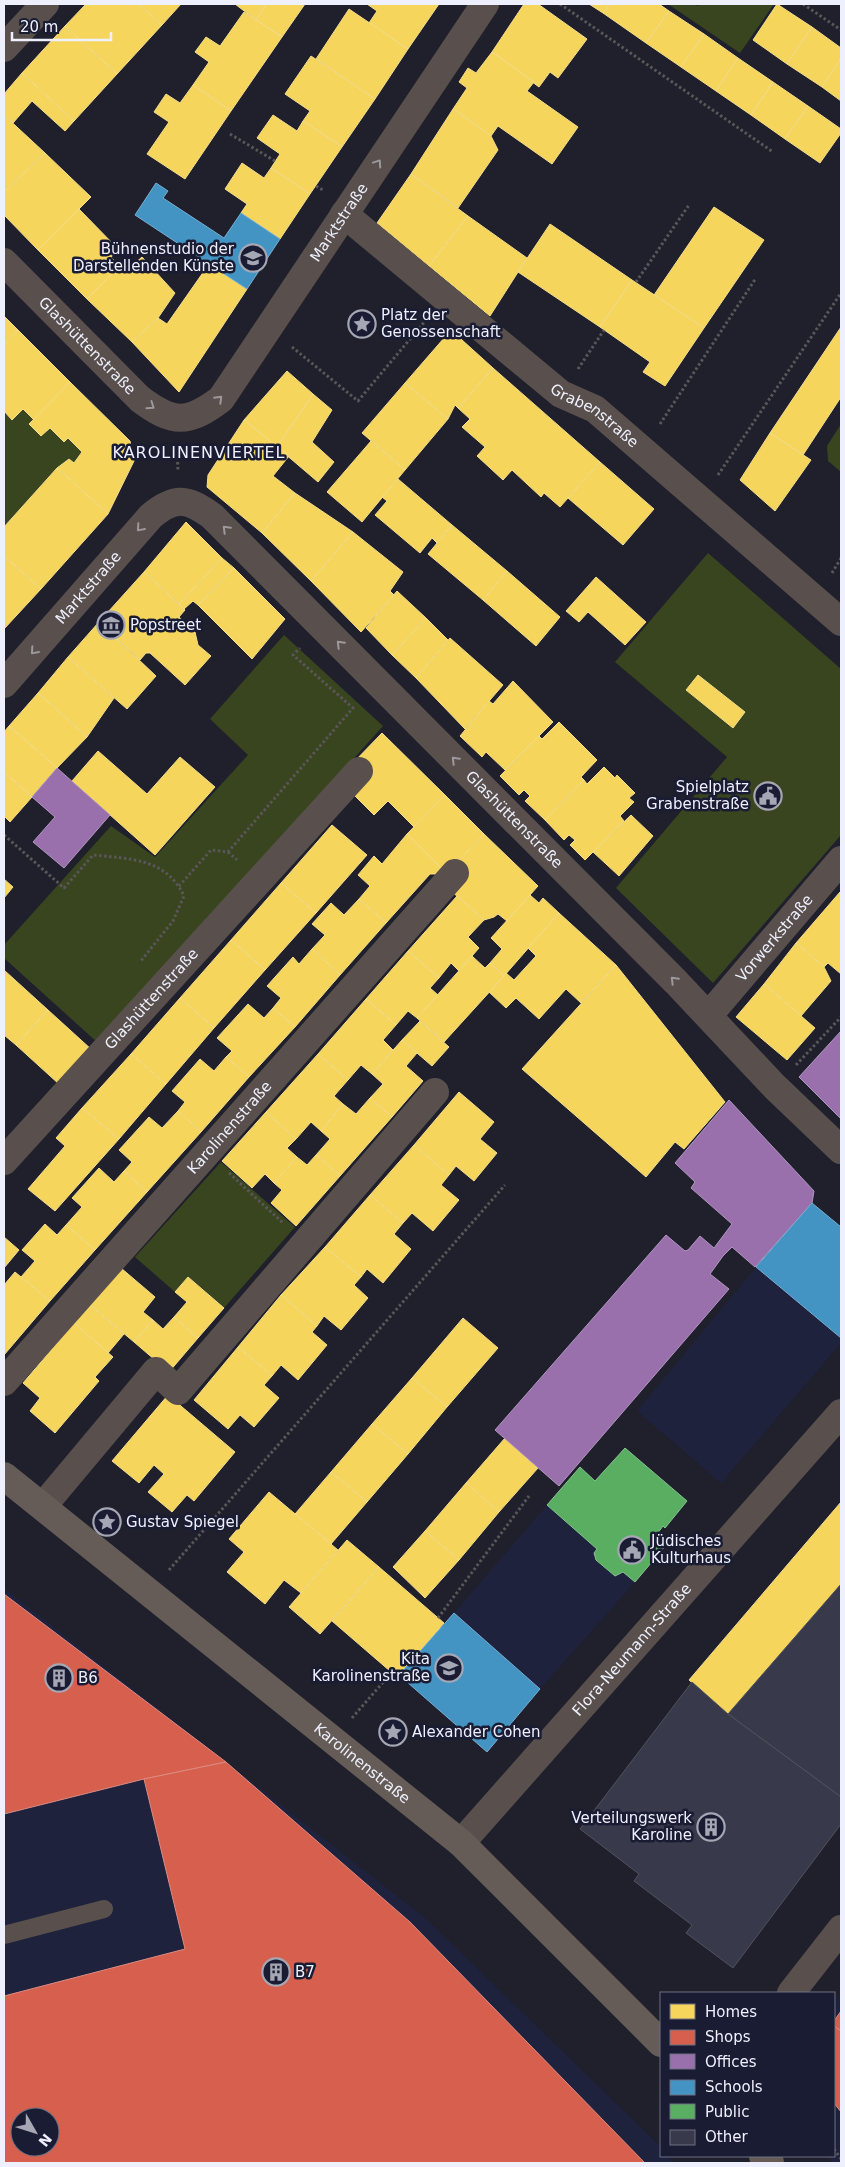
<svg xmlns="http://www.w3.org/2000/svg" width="845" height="2167" font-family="'DejaVu Sans',sans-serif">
<rect width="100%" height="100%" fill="#1f202c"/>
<g fill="#1f223c" fill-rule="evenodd">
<path d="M756 1267 841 1338V1343L721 1483 637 1411Z"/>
<path d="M547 1505 597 1549 594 1553 596 1560 615 1576 623 1572 635 1582 540 1689 454 1613Z"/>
<path d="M4 1588 424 1917 659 2145 661 2156H668L674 2163H4ZM20 2117H50V2147H20Z"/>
<path d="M841 1993V2163H833L827 2156H834V2003Z"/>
</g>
<g fill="#38451f">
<path d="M668 4H694L698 6 700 4H774L740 53Z"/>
<path d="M23 409 34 420 29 424 41 436 50 428 64 442 68 438 82 452 74 463 69 459 57 468 4 527V411L12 420Z"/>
<path d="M841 424V472L828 461 827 446Z"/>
<path d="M708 553 841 669V835L713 983 616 888 727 757 615 662Z"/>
<path d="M284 635 383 726 98 1043 4 958V945L111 826 155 857 248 755 210 719Z"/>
<path d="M221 1162 295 1227 224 1308 188 1277 175 1292 135 1257Z"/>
</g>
<g fill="#f6d55c" stroke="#f4dd8c">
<path d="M86 4H139L162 25 117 74 65 26Z"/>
<path d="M139 4H181L162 25Z"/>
<path d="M235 4H267L256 20Z"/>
<path d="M267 4H305L282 37 256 20Z"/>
<path d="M367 4H439L408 49 369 23 377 11Z"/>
<path d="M524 4H538L587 39 558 78 550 72 539 87 492 52Z"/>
<path d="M589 4H610L603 13Z"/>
<path d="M610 4H659L669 11 646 43 603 13Z"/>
<path d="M777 4 812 27 787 64 753 40Z"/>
<path d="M349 9 408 49 375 99 316 59Z"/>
<path d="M669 11 704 34 681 67 646 43Z"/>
<path d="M244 12 282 37 231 111 193 85 209 62 195 52 206 37 220 46Z"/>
<path d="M65 26 117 74 74 121 22 73Z"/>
<path d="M812 27 841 48V58L822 87 787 64Z"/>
<path d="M704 34 738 58 716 91 681 67Z"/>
<path d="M492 52 534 82 527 91 578 127 552 164 498 126 491 136 453 109 467 88 459 82 468 68 476 73Z"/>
<path d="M311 56 375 99 342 147 303 121 310 111 285 94Z"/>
<path d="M738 58 773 82 751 115 716 91Z"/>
<path d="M841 58V101L822 87Z"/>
<path d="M22 73 74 121 65 131 32 101 13 123 4 115V94Z"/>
<path d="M773 82 808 106 785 139 751 115Z"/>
<path d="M193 85 231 111 185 179 147 154 169 122 154 112 166 94 180 103Z"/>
<path d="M808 106 841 129V133L820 163 785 139Z"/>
<path d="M453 109 491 136 498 150 458 208 411 174Z"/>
<path d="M4 115 45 153 4 192Z"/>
<path d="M273 115 297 131 303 121 342 147 310 194 271 168 280 154 257 138Z"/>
<path d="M45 153 91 197 38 250 4 215V192Z"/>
<path d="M242 163 264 178 271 168 310 194 280 239 241 213 247 204 225 189Z"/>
<path d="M411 174 468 216 429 266 377 223Z"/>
<path d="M714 207 764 240 704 328 654 295Z"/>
<path d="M79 209 119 250 111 257 120 266 87 299 38 250Z"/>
<path d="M468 216 527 258 490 316 429 266Z"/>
<path d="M550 224 632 280 600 327 518 272Z"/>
<path d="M142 257 175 293 158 318 132 342 87 299 120 266 125 272Z"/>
<path d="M209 264 247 289 179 392 132 342 158 318 167 324Z"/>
<path d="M632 280 704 328 665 386 643 372 650 362 600 327Z"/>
<path d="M4 316 18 330 4 345Z"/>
<path d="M841 327V397L803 455 770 433Z"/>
<path d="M18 330 70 382 34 420 23 409 12 420 4 411V345Z"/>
<path d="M451 330 493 368 458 408 455 405 448 419 405 383Z"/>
<path d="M493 368 600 462 560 507 544 493 541 497 512 470 503 480 477 456 485 447 462 427 470 419 458 408Z"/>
<path d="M287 371 313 394 277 447 244 420Z"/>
<path d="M70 382 130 441 134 461 108 514 57 468 69 459 74 463 82 452 68 438 64 442 50 428 41 436 29 424Z"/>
<path d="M405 383 448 419 405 470 362 433Z"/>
<path d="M313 394 332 410 312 442 334 462 318 482 277 447Z"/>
<path d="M244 420 289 456 273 476 295 493 262 533 207 487 208 475Z"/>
<path d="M770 433 811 460 775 511 740 480Z"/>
<path d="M371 441 405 470 362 522 327 492Z"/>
<path d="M600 462 654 509 623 545 568 498Z"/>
<path d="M57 468 108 514 41 589 4 556V527Z"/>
<path d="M398 479 452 525 437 543 432 538 420 553 375 515 387 501 382 497Z"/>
<path d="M295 493 353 532 311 581 262 533Z"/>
<path d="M186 522 222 558 179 604 144 572Z"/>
<path d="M452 525 507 571 483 600 428 554Z"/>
<path d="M353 532 403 572 390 591 394 595 361 632 311 581Z"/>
<path d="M4 556 41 589 4 629Z"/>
<path d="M222 558 234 568 198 605 193 601 184 609 179 604Z"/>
<path d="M234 568 285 619 252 659 198 605Z"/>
<path d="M507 571 560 617 536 646 483 600Z"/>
<path d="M144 572 185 610 179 617 195 632 198 645 211 656 185 685 150 653H146L140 660 99 622Z"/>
<path d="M596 577 646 622 625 645 588 612 579 622 566 611Z"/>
<path d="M397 591 426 618 392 655 366 628Z"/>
<path d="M426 618 448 640 416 678 392 655Z"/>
<path d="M99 622 156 676 127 709 68 657Z"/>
<path d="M450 638 503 685 465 729 416 678Z"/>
<path d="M68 657 114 698 87 737 38 693Z"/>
<path d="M698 675 745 712 733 728 686 690Z"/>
<path d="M513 681 553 722 505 770 486 752 482 757 460 736 489 701 493 704Z"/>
<path d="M38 693 87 737 57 768 9 726Z"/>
<path d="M559 722 597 760 581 777 584 780 545 820 525 801 530 796 524 790 519 795 500 776 539 736 542 739Z"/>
<path d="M9 726 57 768 32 797 4 772V732Z"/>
<path d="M382 733 445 795 414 827 388 801 374 815 351 792 352 764Z"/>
<path d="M98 751 147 794 180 757 215 787 155 855 72 781Z"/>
<path d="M604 767 615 778 617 775 635 793 629 798 634 802 620 816 624 821 585 860 570 845 575 840 569 835 564 840 545 820 584 780 587 784Z"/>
<path d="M4 772 32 797 10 822 4 816Z"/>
<path d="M445 795 484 834 451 869 443 870 407 834Z"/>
<path d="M631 815 653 836 619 876 593 852Z"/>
<path d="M332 825 367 855 316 913 281 883Z"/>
<path d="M407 834 443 870 438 874H430L386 923 359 899 370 886 358 875 374 856 382 864Z"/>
<path d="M484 834 538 886 507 921 498 914 494 917 484 920 450 890 451 869Z"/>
<path d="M4 879 13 887 4 898Z"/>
<path d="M281 883 316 913 265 970 231 940Z"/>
<path d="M840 892 841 893V974L828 963 824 967 796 943Z"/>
<path d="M530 895 539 903 543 898 559 913 504 976 490 963 502 949 491 938Z"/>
<path d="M457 896 484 920 468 937 479 948 459 971 451 963 439 978 408 951Z"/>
<path d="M359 899 386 923 340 975 312 949 325 935 312 924 331 903 344 915Z"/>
<path d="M559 913 616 965 581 1003 566 989 539 1019 516 998 506 1008 489 992 506 973 514 980 536 956 528 948Z"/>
<path d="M231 940 265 970 214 1028 180 998Z"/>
<path d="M796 943 824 967 831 981 801 1016 764 984Z"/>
<path d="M312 949 340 975 295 1027 273 1008 281 998 267 986 293 957 299 964Z"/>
<path d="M408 951 439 978 430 988 438 995 417 1018 408 1011 396 1025 366 999Z"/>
<path d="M472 956 485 968 490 963 504 976 444 1042 417 1018Z"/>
<path d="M616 965 725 1102 684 1149 675 1142 646 1177 522 1069Z"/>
<path d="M4 970 48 1010 16 1045 4 1035Z"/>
<path d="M764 984 815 1028 787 1060 736 1017Z"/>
<path d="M180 998 214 1028 166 1084 131 1054Z"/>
<path d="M366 999 396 1025 383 1040 393 1050 372 1074 361 1065 348 1080 318 1054Z"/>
<path d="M248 1004 264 1018 273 1008 295 1027 249 1077 226 1057 232 1051 217 1038Z"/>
<path d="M48 1010 92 1050 60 1085 16 1045Z"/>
<path d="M420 1021 449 1047 432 1066 402 1040Z"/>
<path d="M402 1040 417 1053 406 1066 423 1081 392 1117 370 1098 383 1084 372 1074Z"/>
<path d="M131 1054 166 1084 119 1139 82 1108Z"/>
<path d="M318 1054 348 1080 334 1096 343 1104 321 1131 311 1122 296 1139 266 1112Z"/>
<path d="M226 1057 249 1077 201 1132 178 1111 185 1102 172 1091 200 1059 214 1071Z"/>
<path d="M459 1092 494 1122 480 1139 497 1153 474 1181 456 1166 449 1175 414 1145Z"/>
<path d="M370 1098 392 1117 340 1176 316 1155 330 1139 321 1131 343 1104 356 1114Z"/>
<path d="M82 1108 119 1139 55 1211 28 1189 65 1146 56 1138Z"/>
<path d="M178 1111 201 1132 147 1192 124 1171 132 1162 119 1150 149 1117 162 1128Z"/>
<path d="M266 1112 296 1139 287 1148 297 1157 274 1183 265 1174 252 1188 222 1161Z"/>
<path d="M414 1145 449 1175 441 1185 459 1200 433 1231 412 1213 403 1223 370 1195Z"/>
<path d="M316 1155 340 1176 296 1226 271 1203 282 1190 274 1183 297 1157 307 1165Z"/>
<path d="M99 1168 114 1182 124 1171 147 1192 95 1250 66 1225 82 1207 72 1198Z"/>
<path d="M370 1195 403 1223 394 1234 411 1249 383 1283 367 1269 361 1277 325 1247Z"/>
<path d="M45 1224 57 1235 66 1225 95 1250 50 1301 21 1277 35 1261 22 1250Z"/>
<path d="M4 1237 19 1250 4 1268Z"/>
<path d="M325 1247 361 1277 354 1285 368 1298 341 1330 324 1316 317 1326 281 1295Z"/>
<path d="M121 1268 155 1297 143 1312 153 1320 134 1342 90 1305Z"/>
<path d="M15 1272 50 1301 4 1355V1285Z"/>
<path d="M188 1277 224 1308 198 1338 174 1317 187 1302 175 1292Z"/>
<path d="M281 1295 317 1326 312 1332 327 1345 298 1380 281 1365 272 1376 238 1347Z"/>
<path d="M90 1305 124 1334 108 1353 74 1323Z"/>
<path d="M174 1317 198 1338 169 1372 134 1342 153 1320 163 1329Z"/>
<path d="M463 1318 498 1348 447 1407 412 1378Z"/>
<path d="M74 1323 113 1357 95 1377 99 1381 55 1433 30 1411 40 1398 23 1383Z"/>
<path d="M238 1347 272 1376 264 1385 279 1398 254 1427 240 1415 228 1429 194 1400Z"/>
<path d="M412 1378 447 1407 408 1454 372 1424Z"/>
<path d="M168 1395 235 1452 194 1501 187 1495 172 1512 148 1492 164 1474 154 1465 139 1483 112 1461Z"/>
<path d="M372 1424 408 1454 367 1502 331 1472Z"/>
<path d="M505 1438 538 1468 499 1512 466 1483Z"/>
<path d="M331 1472 367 1502 331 1544 295 1514Z"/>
<path d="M466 1483 499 1512 459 1560 425 1531Z"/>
<path d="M269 1492 338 1550 301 1593 284 1580 265 1604 227 1572 244 1552 229 1539Z"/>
<path d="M841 1502V1584L728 1714 689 1680Z"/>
<path d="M425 1531 459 1560 425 1598 393 1567Z"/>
<path d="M347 1540 379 1567 320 1634 289 1607Z"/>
<path d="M379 1567 444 1623 398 1678 332 1621Z"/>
</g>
<g fill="#d6604d" stroke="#dd8b82" fill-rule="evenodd">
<path d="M4 1594 226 1762 144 1779 4 1814Z"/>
<path d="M226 1762 410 1922 645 2163H4V1996L185 1949 144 1779ZM20 2117H50V2147H20Z"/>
<path d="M841 2011V2031L834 2026V2021Z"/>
<path d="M834 2026 841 2031V2112L834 2103Z"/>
</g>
<g fill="#9970ab" stroke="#b296c4">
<path d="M57 768 110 815 64 868 33 842 55 817 32 797Z"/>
<path d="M841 1031V1119L799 1077Z"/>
<path d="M729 1100 814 1191 812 1203 755 1267 732 1247 723 1256 710 1274 729 1289 559 1486 495 1430 666 1235 685 1251 688 1250 700 1236 714 1248 732 1224 691 1188 695 1182 675 1163Z"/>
</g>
<g fill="#4393c3" stroke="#76afd4">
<path d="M156 183 168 191 163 198 224 238 241 213 280 239 247 289 135 215Z"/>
<path d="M812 1203 841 1227V1338L756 1267Z"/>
<path d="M454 1613 540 1689 487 1752 399 1675Z"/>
</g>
<path fill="#5aae61" stroke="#86c290" d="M625 1448 687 1501 665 1528 663 1526 657 1534 668 1543 635 1582 623 1572 615 1576 596 1560 594 1553 597 1549 547 1505 580 1467 595 1481Z"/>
<g fill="#383a4b" stroke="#50525c">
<path d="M841 1584V1797L728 1714Z"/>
<path d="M692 1682 728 1714 841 1797V1824L733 1968 686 1933 692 1925 634 1881 639 1874 580 1829Z"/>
</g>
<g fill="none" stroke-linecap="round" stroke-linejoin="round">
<g stroke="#5a5659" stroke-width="3" stroke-dasharray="2.5 2.5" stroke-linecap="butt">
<path d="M560 4 773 152"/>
<path d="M803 4 841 30"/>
<path d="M230 134 275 161"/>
<path d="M316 186 323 190"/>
<path d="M636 282 689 205"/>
<path d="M292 347 358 401 426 320"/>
<path d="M578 369 604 330"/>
<path d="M660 424 756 278"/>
<path d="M177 447 178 471"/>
<path d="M718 475 841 293"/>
<path d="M832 573 841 558"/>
<path d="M4 835 64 888 93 855C130 859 166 858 184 896L173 921 140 962"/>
<path d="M228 852 237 860"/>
<path d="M179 886 211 850 228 852 353 708 293 655 300 648"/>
<path d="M796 1065 841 1017"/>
<path d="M229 1173 283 1223"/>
<path d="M169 1570 505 1185"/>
<path d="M438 1618 529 1496"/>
<path d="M352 1718 392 1672"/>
<path d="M834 2149 841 2159"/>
</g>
<path stroke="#59504d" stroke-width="18" d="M4 1935 104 1909"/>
<g stroke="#59504d" stroke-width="28">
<path d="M4 48 45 4"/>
<path id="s1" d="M344 214 561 394 595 409 841 622"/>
<path id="s2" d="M4 262 140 399C173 424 188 424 221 399L485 4"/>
<path id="s3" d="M4 684 151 516C175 496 187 498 212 516L676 982 775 1087 841 1150"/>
<path id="s4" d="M709 1015 841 860"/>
<path id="s5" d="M4 1161 359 771"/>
<path id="s6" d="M4 1382 455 873"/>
<path d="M43 1506 156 1371 178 1391 435 1092"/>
<path id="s7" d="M461 1843 841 1413"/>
<path d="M791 1993 841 1929"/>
</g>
<g stroke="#665c57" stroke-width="28">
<path id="s8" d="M4 1476 461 1843 661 2043"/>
<path d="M763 2156 770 2163"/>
</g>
</g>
<defs><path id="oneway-chevron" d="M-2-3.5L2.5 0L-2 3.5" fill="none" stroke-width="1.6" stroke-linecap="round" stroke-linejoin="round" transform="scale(1.25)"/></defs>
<g stroke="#9c989c">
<use href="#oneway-chevron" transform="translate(378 163) rotate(-56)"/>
<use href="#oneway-chevron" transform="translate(219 399) rotate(-45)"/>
<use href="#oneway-chevron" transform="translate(151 406) rotate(35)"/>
<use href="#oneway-chevron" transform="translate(140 528) rotate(131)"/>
<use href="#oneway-chevron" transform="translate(226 529) rotate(-135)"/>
<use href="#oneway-chevron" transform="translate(340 644) rotate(-135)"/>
<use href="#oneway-chevron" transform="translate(34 651) rotate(131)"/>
<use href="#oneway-chevron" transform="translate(455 760) rotate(-135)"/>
<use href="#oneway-chevron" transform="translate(674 980) rotate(-135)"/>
</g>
<defs>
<g id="school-ring" transform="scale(1.4375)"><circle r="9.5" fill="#191c32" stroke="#a6a7b4" stroke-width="1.5"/><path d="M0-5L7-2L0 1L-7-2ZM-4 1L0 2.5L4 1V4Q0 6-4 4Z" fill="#a6a7b4"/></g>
<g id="sight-ring" transform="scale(1.4375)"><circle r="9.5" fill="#191c32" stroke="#a6a7b4" stroke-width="1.5"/><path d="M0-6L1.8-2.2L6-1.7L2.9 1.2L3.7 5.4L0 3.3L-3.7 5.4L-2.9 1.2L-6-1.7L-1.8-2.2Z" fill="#a6a7b4"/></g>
<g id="museum-ring" transform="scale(1.4375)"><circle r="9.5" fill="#191c32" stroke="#a6a7b4" stroke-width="1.5"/><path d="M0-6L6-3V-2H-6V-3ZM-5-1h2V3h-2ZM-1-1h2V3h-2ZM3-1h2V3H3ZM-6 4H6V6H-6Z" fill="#a6a7b4"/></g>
<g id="civic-ring" transform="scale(1.4375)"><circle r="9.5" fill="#191c32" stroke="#a6a7b4" stroke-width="1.5"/><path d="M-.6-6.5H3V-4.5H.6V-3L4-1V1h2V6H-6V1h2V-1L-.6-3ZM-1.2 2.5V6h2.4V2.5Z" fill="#a6a7b4"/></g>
<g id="building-ring" transform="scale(1.4375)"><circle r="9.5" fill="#191c32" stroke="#a6a7b4" stroke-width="1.5"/><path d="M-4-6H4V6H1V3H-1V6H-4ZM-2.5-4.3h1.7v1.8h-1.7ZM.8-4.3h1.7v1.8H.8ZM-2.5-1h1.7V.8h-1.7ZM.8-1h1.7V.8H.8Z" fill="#a6a7b4"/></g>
</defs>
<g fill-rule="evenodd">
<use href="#school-ring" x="253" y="258"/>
<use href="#sight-ring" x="362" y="324"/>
<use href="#museum-ring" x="111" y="625"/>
<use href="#civic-ring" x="768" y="796"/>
<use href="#sight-ring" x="107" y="1522"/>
<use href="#civic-ring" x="632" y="1550"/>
<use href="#school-ring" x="449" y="1668"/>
<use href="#building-ring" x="59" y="1678"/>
<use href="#sight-ring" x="393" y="1732"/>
<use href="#building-ring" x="711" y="1827"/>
<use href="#building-ring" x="276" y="1972"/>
</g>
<g text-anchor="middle" stroke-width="5" stroke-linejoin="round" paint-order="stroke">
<g font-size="15" fill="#eef0fd" stroke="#191c32">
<text dy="5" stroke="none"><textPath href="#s2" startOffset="496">Marktstraße</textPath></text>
<text dy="5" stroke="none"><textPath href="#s2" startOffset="118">Glashüttenstraße</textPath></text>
<text dy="5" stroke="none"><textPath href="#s1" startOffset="322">Grabenstraße</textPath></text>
<text dy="5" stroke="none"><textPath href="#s3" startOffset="128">Marktstraße</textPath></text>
<text dy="5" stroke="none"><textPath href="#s3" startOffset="720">Glashüttenstraße</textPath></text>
<text dy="5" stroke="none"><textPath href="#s4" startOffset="101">Vorwerkstraße</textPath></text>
<text dy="5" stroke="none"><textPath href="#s5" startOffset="219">Glashüttenstraße</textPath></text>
<text dy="5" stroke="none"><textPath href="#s6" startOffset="340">Karolinenstraße</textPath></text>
<text dy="5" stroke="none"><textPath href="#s7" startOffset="258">Flora-Neumann-Straße</textPath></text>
<text dy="5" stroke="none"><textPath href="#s8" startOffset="459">Karolinenstraße</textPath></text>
</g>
<g font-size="15" fill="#eef0fd" stroke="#191c32" text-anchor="start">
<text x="234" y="254" text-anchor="end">Bühnenstudio der<tspan x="234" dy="17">Darstellenden Künste</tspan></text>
<text x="381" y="320">Platz der<tspan x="381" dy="17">Genossenschaft</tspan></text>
<text x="130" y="630">Popstreet</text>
<text x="749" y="792" text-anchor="end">Spielplatz<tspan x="749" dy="17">Grabenstraße</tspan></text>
<text x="126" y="1527">Gustav Spiegel</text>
<text x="651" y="1546">Jüdisches<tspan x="651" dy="17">Kulturhaus</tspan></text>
<text x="430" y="1664" text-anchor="end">Kita<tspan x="430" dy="17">Karolinenstraße</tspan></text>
<text x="78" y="1683">B6</text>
<text x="412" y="1737">Alexander Cohen</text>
<text x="692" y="1823" text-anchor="end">Verteilungswerk<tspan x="692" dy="17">Karoline</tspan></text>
<text x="295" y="1977">B7</text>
</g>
<g font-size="16" letter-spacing="1" fill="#eef0fd" stroke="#191c32">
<text x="199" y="458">KAROLINENVIERTEL</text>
</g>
</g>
<rect width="845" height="2167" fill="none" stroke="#eef0fd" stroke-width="10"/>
<rect x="660" y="1992" width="175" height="165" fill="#191c32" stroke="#6e7183"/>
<rect x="670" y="2004" width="25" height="15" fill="#f6d55c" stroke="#6e7183"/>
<text x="705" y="2017" font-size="15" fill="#eef0fd">Homes</text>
<rect x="670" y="2030" width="25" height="15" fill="#d6604d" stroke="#6e7183"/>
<text x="705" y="2042" font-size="15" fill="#eef0fd">Shops</text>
<rect x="670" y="2054" width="25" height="15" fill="#9970ab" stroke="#6e7183"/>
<text x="705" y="2067" font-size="15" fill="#eef0fd">Offices</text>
<rect x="670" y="2080" width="25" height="15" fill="#4393c3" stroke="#6e7183"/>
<text x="705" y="2092" font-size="15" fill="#eef0fd">Schools</text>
<rect x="670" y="2104" width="25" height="15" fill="#5aae61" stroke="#6e7183"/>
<text x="705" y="2117" font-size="15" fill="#eef0fd">Public</text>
<rect x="670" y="2130" width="25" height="15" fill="#383a4b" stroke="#6e7183"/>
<text x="705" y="2142" font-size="15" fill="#eef0fd">Other</text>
<g transform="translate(35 2132) rotate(129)"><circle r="24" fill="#191c32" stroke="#6e7183"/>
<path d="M0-4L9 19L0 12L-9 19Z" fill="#a6a7b4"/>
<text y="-8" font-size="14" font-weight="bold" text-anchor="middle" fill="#eef0fd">N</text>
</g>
<path d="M12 32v8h99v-8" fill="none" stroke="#eef0fd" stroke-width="2.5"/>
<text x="20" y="32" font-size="15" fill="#eef0fd" stroke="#191c32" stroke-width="4" paint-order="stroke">20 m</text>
</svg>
